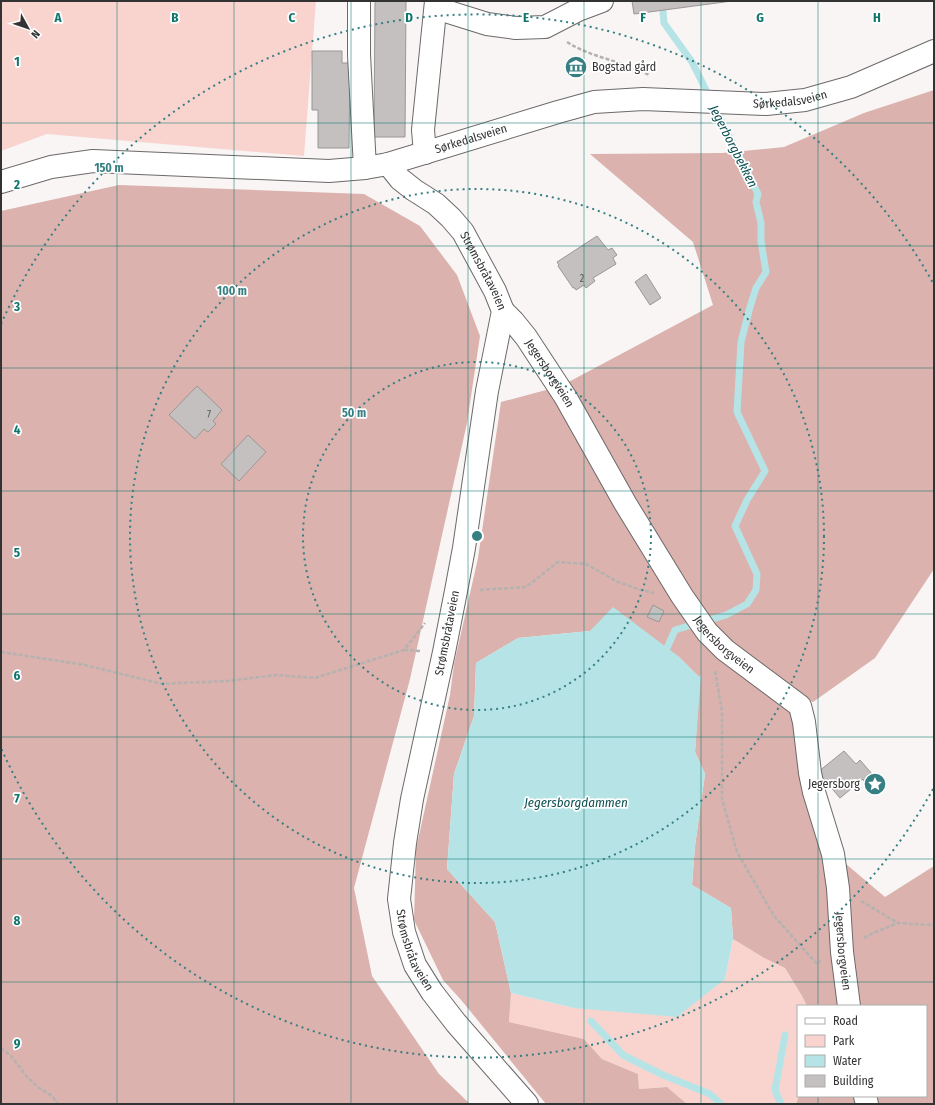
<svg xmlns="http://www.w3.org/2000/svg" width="935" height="1105" font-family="'Fira Sans Condensed',sans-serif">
<rect width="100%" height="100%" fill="#f8f5f4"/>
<g fill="#f9d4cf">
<path d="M1 1H316L304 156 47 134 1 151Z"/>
<path d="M733 939 764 958 785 968 802 996 807 1006H798V1096H799L796 1104H687L667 1087 639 1089 638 1074 602 1059 584 1039 509 1022 511 993 574 1008 725 979Z"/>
</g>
<g fill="#dbb2ad">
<path d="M934 90V569L875 658 813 702 781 693 794 722 826 866 846 864 885 897 934 866V1104H796L799 1096H926V1006H807L802 996 785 968 764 958 733 939 731 908 692 885 695 846 705 774 695 752 700 677 698 676 678 656 590 631 518 638 476 663 474 716 454 774 447 869 495 922 511 993 509 1022 584 1039 602 1059 638 1074 639 1089 667 1087 687 1104H546L462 1001 443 980 414 920 416 849 450 695 454 664 478 558 501 402 561 386 713 305 693 242 590 154 722 153 784 147 864 113Z"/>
<path d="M119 185 364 194 420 226 457 275 480 336 467 423 410 679 354 888 372 976 439 1074 470 1104H1V211Z"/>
</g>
<path fill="#b6e4e6" d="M613 607 678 656 698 676H701L695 752 705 774 695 846 692 885 731 908 733 939 725 979 677 1017 574 1008 511 993 495 922 447 869 454 774 474 716 476 663 518 638 590 631Z"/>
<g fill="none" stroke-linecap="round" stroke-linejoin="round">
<g stroke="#b6e4e6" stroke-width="7">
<path d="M662 1 664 23 692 62 758 194 756 202 761 223V241L766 272 756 288 750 307 741 342 737 412 765 471 747 500 735 526 757 574 756 590 747 604 726 615 675 630 667 648"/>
<path d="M591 1021 623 1055 663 1075 710 1094 721 1104"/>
<path d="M781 1104 775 1090 785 1035"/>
</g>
</g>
<g fill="#c3c0bf" stroke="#9a9796">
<path d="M375 1H406L405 137H374Z"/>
<path d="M632 1H732L634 14Z"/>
<path d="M312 51H342V63H350L349 148H318V110H312Z"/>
<path d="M597 236 608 250 612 248 617 255 613 258 616 264 593 278 595 281 586 288 584 285 576 290 575 288H573L558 266 559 265 557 262Z"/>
<path d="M646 274 661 298 650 305 635 282Z"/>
<path d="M197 386 222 410 213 421 216 424 208 432 204 429 195 439 169 415Z"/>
<path d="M248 435 266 452 239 481 221 464Z"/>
<path d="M653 605 664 611 659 622 647 617Z"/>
<path d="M844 751 856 764 860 760 872 774 864 781 863 779 840 798 818 772Z"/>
</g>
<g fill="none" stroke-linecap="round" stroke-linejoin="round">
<g stroke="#6c6969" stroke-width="24">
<g id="minor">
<path d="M359 1V55L365 168"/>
<path d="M436 8 487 24 516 28 545 27 578 10 602 1"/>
<path d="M425 153 423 130 436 1"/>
<path id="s1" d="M388 164 400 179 414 190 436 204 451 218 463 232 495 291 503 311 487 391 464 548 456 591 444 652 412 799 405 843 399 899 404 932 415 965 432 992 456 1023 527 1104"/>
<path id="s2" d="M1 182 51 167 93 161 329 171 365 168 388 164 558 112 594 102 643 99 766 104 805 100 851 87 934 51"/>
<path id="s3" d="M503 311 513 321 526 337 566 398 625 503 682 596 707 632 725 650 800 706 804 722 810 773 814 792 833 854 838 888 842 952 849 1006"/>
<path d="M865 1096 867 1104"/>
</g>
</g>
<g stroke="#b4b2b1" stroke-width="2.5" stroke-dasharray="4 2" stroke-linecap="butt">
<path d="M567 42C592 58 623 61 649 75"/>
<path d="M480 590 526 587 558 562 586 564 618 582 641 590 654 593"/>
<path d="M404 650 422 651"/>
<path d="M1 652 85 665 162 684 227 681 277 675 315 678 404 650 425 623"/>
<path d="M715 671 722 711V799L737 852 774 916 816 963 821 961"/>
<path d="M861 901 898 923"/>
<path d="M864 938 871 934 898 923 929 925 934 924"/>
<path d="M1 1048 11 1056 27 1077 38 1087 52 1096 58 1104"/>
</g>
<use href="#minor" stroke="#fff" stroke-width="22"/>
</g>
<path fill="none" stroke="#0f766e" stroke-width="1" stroke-opacity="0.55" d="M117 1V1104M234 1V1104M351 1V1104M468 1V1104M584 1V1104M701 1V1104M818 1V1006M1 123H934M1 246H934M1 368H934M1 491H934M1 614H934M1 737H934M1 859H934M1 982H934M818 1096V1104"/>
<g fill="none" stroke="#367f82" stroke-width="2" stroke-dasharray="2 4">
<circle cx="477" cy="536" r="174"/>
<circle cx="477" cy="536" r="347"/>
<path d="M933 789A521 521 0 0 1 1 748M1 324A521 521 0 0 1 933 283"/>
</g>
<defs>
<g id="museum-disc" transform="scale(1.15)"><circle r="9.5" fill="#367f82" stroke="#fff"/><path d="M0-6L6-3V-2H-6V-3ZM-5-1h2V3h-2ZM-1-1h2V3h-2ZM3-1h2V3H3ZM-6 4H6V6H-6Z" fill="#fff"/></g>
<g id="sight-disc" transform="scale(1.15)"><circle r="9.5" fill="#367f82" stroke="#fff"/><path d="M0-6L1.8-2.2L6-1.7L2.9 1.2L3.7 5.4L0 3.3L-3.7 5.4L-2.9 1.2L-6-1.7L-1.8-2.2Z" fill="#fff"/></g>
</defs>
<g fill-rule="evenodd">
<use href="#museum-disc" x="576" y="67"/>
<use href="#sight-disc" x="875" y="784"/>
</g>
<g text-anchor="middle" stroke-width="3.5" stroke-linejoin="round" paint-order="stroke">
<g font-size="10" fill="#585656">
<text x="582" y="282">2</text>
<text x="209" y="418">7</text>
</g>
<g font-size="12" fill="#343333" stroke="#fff" text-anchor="start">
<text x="592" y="71">Bogstad gård</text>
<text x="860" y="788" text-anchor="end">Jegersborg</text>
</g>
<g font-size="12" fill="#343333" stroke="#fff">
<text dy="4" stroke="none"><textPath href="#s2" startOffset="802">Sørkedalsveien</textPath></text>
<text dy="4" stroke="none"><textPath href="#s2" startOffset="477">Sørkedalsveien</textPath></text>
<text dy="4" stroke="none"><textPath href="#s1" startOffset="146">Strømsbråtaveien</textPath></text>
<text dy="4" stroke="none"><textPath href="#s3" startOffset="78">Jegersborgveien</textPath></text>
<text transform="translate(447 633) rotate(-79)" y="4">Strømsbråtaveien</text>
<text dy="4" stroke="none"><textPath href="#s3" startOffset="402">Jegersborgveien</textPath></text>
<text dy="4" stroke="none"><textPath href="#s1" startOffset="842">Strømsbråtaveien</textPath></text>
<text dy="4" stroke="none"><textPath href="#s3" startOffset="750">Jegersborgveien</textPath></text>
</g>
<g font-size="13" font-style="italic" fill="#0c4f52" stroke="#fff">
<text transform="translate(734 146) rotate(63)" y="5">Jegerborgbekken</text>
<text x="576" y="807">Jegersborgdammen</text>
</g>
</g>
<g font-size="13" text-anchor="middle" font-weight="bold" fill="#0f766e" stroke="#fff" stroke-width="3.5" stroke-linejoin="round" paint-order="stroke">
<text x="58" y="22">A</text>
<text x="175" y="22">B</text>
<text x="292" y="22">C</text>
<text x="409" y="22">D</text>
<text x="526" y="22">E</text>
<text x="643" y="22">F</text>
<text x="760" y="22">G</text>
<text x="877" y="22">H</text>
<text x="17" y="66">1</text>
<text x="17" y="189">2</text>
<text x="17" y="311">3</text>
<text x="17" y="434">4</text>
<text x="17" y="557">5</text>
<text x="17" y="680">6</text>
<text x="17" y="803">7</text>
<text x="17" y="925">8</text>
<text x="17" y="1048">9</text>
</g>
<circle cx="477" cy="536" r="6" fill="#367f82" stroke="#fff" stroke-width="2"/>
<g font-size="12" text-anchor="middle" font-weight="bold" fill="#367f82" stroke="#fff" stroke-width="3.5" stroke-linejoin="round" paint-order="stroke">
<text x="109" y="172">150 m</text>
<text x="232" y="295">100 m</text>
<text x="354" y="417">50 m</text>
</g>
<rect width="935" height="1105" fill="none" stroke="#343333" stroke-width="4"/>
<rect x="797" y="1005" width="130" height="92" fill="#ffffff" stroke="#aeadad"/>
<rect x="805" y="1018" width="20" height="6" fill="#ffffff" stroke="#aeadad"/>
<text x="833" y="1025" font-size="12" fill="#343333">Road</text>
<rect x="805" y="1035" width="20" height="12" fill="#f9d4cf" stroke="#aeadad"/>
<text x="833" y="1045" font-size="12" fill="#343333">Park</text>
<rect x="805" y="1055" width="20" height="12" fill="#b6e4e6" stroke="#aeadad"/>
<text x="833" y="1065" font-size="12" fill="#343333">Water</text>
<rect x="805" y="1075" width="20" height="12" fill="#c3c0bf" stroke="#aeadad"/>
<text x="833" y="1085" font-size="12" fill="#343333">Building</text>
<g transform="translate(28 28) rotate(130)" stroke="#ffffff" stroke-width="3" paint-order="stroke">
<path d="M0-3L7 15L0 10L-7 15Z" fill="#343333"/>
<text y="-6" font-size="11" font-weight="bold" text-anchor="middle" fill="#343333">N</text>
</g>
</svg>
